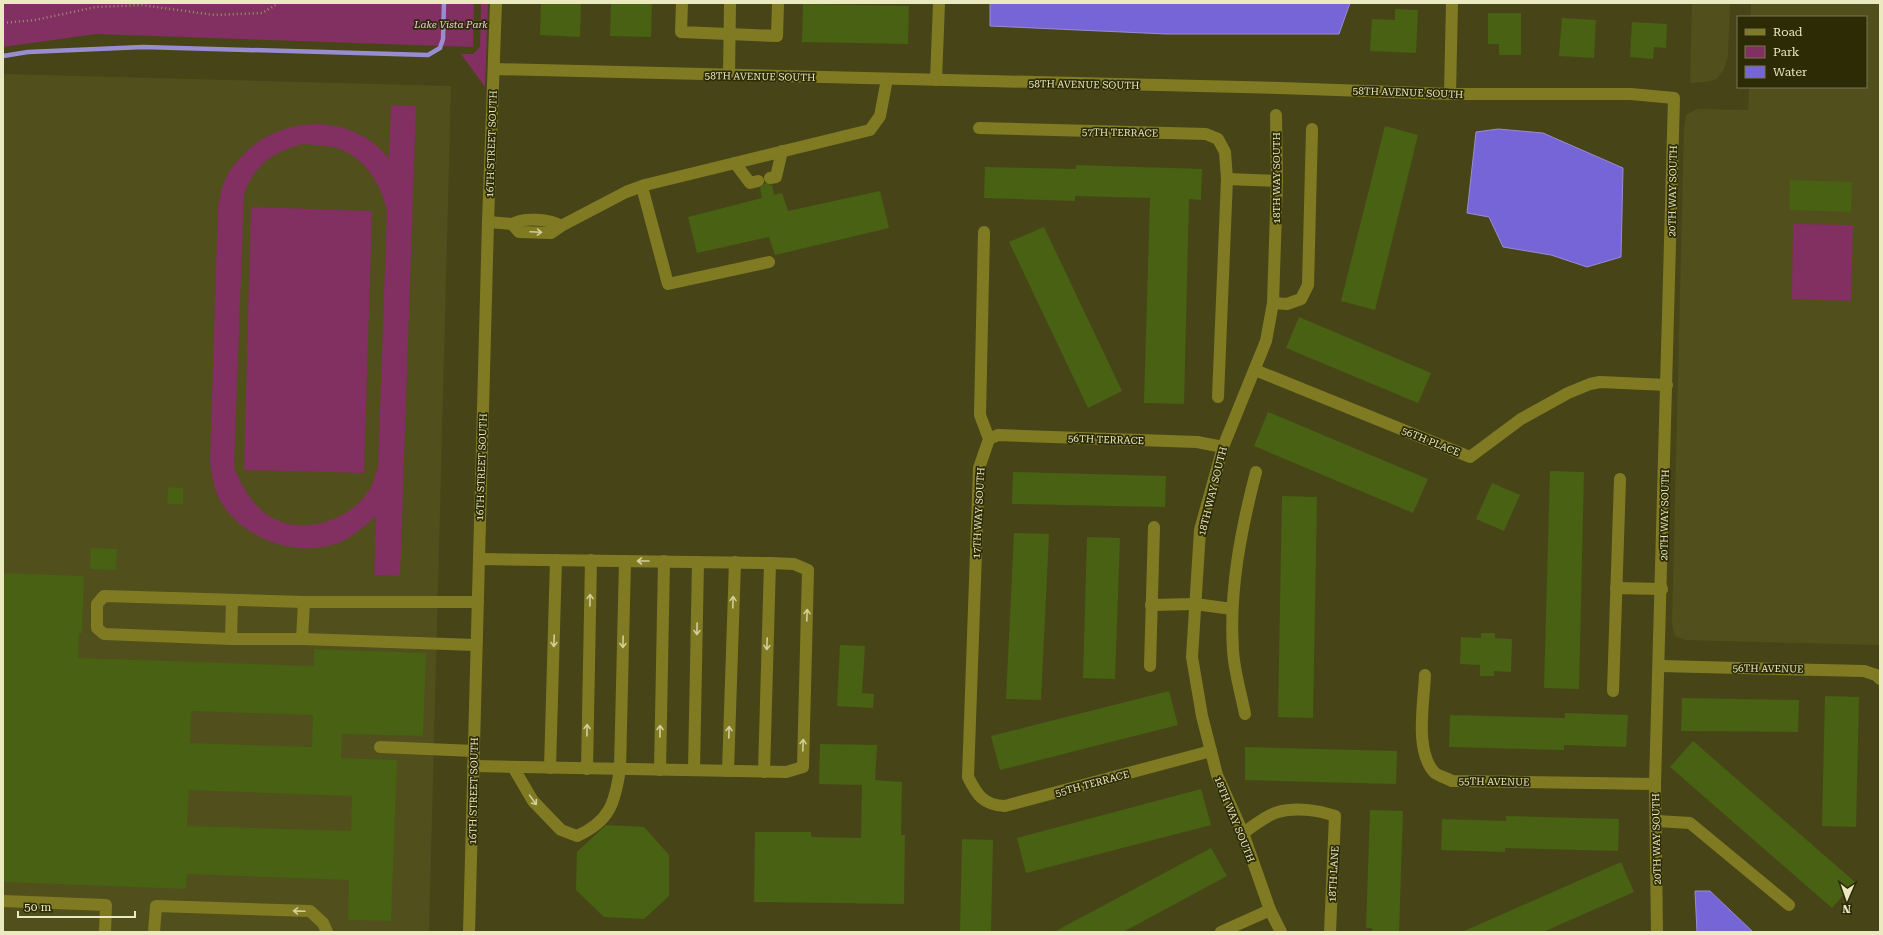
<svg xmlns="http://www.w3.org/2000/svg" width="1883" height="935" font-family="'Roboto Serif',serif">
<rect width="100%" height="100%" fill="#474518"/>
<g fill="#514f1c">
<path d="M1692 3H1730L1728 56 1724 69 1717 79 1706 82 1690 83Z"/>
<path d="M1751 3H1880V645L1685 640 1675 636 1672 624 1684 129 1686 115 1697 109 1748 110 1749 87H1866V17H1751Z"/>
<path d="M3 74 451 86 429 932H3Z"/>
</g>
<g fill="#822f61" fill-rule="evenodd">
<path d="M3 3H474L473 47 96 34 3 47Z"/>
<path d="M481 3H488L485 87 461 54H473L480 47Z"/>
<path d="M391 105 416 106 400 576 374 575 376 516C366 525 357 533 345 540 303 560 245 542 221 502 214 490 212 476 210 462L218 207C220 199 221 188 225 180 230 168 240 158 249 149 284 118 342 115 378 147 382 150 385 155 389 158ZM303 144C315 145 329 145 340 149 367 160 381 185 387 211L378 466C376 473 374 482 370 489 350 521 303 537 269 516 251 504 242 486 234 467L244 194C255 165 272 152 303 144Z"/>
<path d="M251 207 372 211 364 473 244 470Z"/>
<path d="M1793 224 1853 225 1851 301 1792 299Z"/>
</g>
<g fill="#7565d7" stroke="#988dd0">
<path d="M990 3H1350L1339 34H1166L990 26Z"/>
<path d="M1498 129 1543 133 1623 168 1621 257 1587 267 1551 255 1503 247 1489 217 1467 213 1476 132Z"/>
<path d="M1695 891H1710L1753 932H1697Z"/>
</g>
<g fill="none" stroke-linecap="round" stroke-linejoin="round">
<path stroke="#988dd0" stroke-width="4.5" d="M3 56 28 52 143 47 428 55 440 48 443 39 444 3"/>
</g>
<g fill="#486112" fill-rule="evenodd">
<path d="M541 3H581L580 37 540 35Z"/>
<path d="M611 3H652L651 37 610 36Z"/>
<path d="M803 4 909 6 908 44 802 42Z"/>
<path d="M1395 9 1418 10 1416 53 1370 51 1372 19 1395 20Z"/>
<path d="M1488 13H1521V55H1499V44H1488Z"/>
<path d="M1562 18 1596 20 1594 58 1559 56Z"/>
<path d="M1632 22 1667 24 1666 48 1654 47 1653 59 1630 57Z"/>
<path d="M1385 126 1418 135 1375 310 1341 301Z"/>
<path d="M1076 165 1202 169 1201 200 1189 199 1184 404 1144 403 1150 198 1075 196V201L984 198 985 167 1076 169Z"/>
<path d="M1790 180 1852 182 1851 212 1789 210Z"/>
<path d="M765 183 772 185 774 195 782 193 788 211 880 191 889 228 775 255 769 237 697 253 688 217 762 198 760 188Z"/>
<path d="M1044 227 1122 391 1088 408 1009 242Z"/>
<path d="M1299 317 1431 373 1418 403 1286 348Z"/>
<path d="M1268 412 1428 479 1413 513 1254 446Z"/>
<path d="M1550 471 1584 472 1579 689 1544 688Z"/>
<path d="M1013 472 1166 476 1165 507 1012 504Z"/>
<path d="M1492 483 1520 495 1504 531 1476 519Z"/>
<path d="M168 487 183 488V504H167Z"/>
<path d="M1282 496 1317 497 1313 718 1278 717Z"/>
<path d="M1014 533 1049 534 1041 700 1006 699Z"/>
<path d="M1087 537 1120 538 1115 679 1083 678Z"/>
<path d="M91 548 117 549 116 570 90 569Z"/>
<path d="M3 573 84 576 82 633H79L78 658 314 666V649L426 653 423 736 342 734 341 758 397 760 391 921 348 920 349 880 187 874 186 889 3 882ZM191 711 313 715 312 747 190 743ZM189 790 352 796 351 831 187 826Z"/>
<path d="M1481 633H1495V638L1512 639 1511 672 1494 671V676H1480V665L1460 664 1461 637 1481 638Z"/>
<path d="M840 645 865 646 862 693 874 694 873 708 837 706Z"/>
<path d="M1169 691 1178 725 1000 770 991 736Z"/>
<path d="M1825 696 1859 697 1856 827 1822 826Z"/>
<path d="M1682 698 1799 700 1798 732 1681 731Z"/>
<path d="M1565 713 1628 715 1626 747 1564 745V750L1449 747 1450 715 1565 718Z"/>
<path d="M1693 741 1855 882 1832 908 1670 767Z"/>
<path d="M820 744 877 745 875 780 902 782 901 835H905L904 904 754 902 755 832H811V837L861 838 862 785 819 784Z"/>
<path d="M1245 747 1397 751 1396 784 1245 780Z"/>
<path d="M1201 789 1211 825 1026 873 1017 838Z"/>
<path d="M1370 810 1403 811 1399 932H1372V928H1366Z"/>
<path d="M1506 816 1619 819 1618 851 1505 848V852L1441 850 1442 819 1506 821Z"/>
<path d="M606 825 644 827 669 855V896L644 919 604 917 576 890 577 852Z"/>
<path d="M962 839 993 840 991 932H960Z"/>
<path d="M1211 848 1227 876 1123 932H1054Z"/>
<path d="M1621 862 1634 892 1543 932H1462Z"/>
</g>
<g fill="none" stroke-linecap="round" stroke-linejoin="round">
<path stroke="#949368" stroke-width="2.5" stroke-dasharray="1 3" stroke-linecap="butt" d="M3 23 35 20 96 7 142 5 214 15 262 13 279 3"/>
<g stroke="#807b23" stroke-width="12">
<path d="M682 3 681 32 777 36 778 3"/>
<path d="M494 69 1280 88 1450 94H1631L1674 98 1655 784 1657 932"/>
<path d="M729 75 730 3"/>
<path d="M936 80 939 3"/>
<path d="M1450 94 1452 3"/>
<path d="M1276 115 1277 181 1273 303 1266 341 1223 447 1200 530 1192 657 1202 716 1217 775 1243 833 1270 910 1281 932"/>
<path d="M979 128 1206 134 1218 139 1225 152 1227 179"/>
<path d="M735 163 750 183 758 181"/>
<path d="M770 178 776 177 782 151"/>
<path d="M642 187 668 284 769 262"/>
<path d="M488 222 512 224 519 232 551 233 561 226 626 192 645 185 870 130 880 116 887 79"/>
<path d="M512 224C524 217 550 219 561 226"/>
<path d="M984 232 980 415 989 439 979 468 968 777C977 795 983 805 1005 806L1211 751"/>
<path d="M1273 303 1287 304 1301 299 1308 285 1312 129"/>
<path d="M1255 370 1470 457 1521 419 1568 393 1590 384 1600 382 1667 385"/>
<path d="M1218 397 1227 179 1277 181"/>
<path d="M989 439 998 435 1197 442 1223 447"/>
<path d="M1616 588 1662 589"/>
<path d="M1151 605 1195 604 1232 609"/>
<path d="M231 639 232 600"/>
<path d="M302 639H231L104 634 97 628V604L104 596 304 602"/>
<path d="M476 645 302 639 304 602H478"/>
<path d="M1150 666 1154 527"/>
<path d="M1660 666 1864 671 1876 675 1880 679"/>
<path d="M1425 675C1424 702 1414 752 1435 773 1439 776 1447 778 1452 781L1655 784"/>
<path d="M1613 691 1620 479"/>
<path d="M1245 714C1241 693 1234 671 1233 650 1229 590 1241 530 1256 472"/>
<path d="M380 747 474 751"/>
<path d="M473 766 786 772 803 767 808 570 794 564 770 563 479 559"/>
<path d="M513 767 533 801 561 830 577 836C610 821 615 803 620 769L625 561"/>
<path d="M550 768 556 560"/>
<path d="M587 769 591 560"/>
<path d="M660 770 664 561"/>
<path d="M694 770 698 562"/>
<path d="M728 771 735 562"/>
<path d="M764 772 770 563"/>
<path d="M1657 821 1690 823 1789 905"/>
<path d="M1243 833C1254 826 1266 815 1278 812 1295 807 1318 810 1335 816L1330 932"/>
<path d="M3 901 106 905 105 932"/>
<path d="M154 932 156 906 310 911 323 923 327 932"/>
<path d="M469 932 488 222 496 3"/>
<path d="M1221 932 1270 910"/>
</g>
</g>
<defs><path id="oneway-shaft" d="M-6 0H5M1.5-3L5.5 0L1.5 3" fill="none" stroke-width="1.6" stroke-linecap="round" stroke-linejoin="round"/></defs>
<g stroke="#d0ce99">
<use href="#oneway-shaft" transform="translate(536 232) rotate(3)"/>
<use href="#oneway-shaft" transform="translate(643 561) rotate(-180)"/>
<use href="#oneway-shaft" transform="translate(590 600) rotate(-89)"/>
<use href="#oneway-shaft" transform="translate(733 602) rotate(-88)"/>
<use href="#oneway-shaft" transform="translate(807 615) rotate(-88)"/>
<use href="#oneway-shaft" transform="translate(697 629) rotate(91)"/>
<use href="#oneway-shaft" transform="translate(554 641) rotate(92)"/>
<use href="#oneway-shaft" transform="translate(623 642) rotate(91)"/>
<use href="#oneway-shaft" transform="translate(767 644) rotate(92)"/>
<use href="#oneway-shaft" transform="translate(587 730) rotate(-89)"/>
<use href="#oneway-shaft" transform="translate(660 731) rotate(-89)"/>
<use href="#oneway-shaft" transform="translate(729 732) rotate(-88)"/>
<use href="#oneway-shaft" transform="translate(803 745) rotate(-88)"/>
<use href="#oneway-shaft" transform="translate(533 800) rotate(54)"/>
<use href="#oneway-shaft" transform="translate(299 911) rotate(-178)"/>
</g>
<g text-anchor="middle" stroke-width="3.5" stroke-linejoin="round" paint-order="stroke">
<g font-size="10" font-style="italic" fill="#eccddd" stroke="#2d2b06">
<text x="451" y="28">Lake Vista Park</text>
</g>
<g font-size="10" fill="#eae9c0" stroke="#2d2b06">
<text transform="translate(760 76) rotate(1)" y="4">58TH AVENUE SOUTH</text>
<text transform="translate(1084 84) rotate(1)" y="4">58TH AVENUE SOUTH</text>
<text transform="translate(1408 92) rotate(2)" y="4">58TH AVENUE SOUTH</text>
<text transform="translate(1120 132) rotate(1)" y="4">57TH TERRACE</text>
<text transform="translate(491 144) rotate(-88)" y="4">16TH STREET SOUTH</text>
<text transform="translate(1276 178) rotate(-90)" y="4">18TH WAY SOUTH</text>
<text transform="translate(1672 191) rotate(-89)" y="4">20TH WAY SOUTH</text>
<text transform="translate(1106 439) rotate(2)" y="4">56TH TERRACE</text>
<text transform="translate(1431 441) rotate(22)" y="4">56TH PLACE</text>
<text transform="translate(481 467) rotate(-88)" y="4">16TH STREET SOUTH</text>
<text transform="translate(1212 491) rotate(-76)" y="4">18TH WAY SOUTH</text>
<text transform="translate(978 513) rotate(-87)" y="4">17TH WAY SOUTH</text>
<text transform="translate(1664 515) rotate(-89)" y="4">20TH WAY SOUTH</text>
<text transform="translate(1768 668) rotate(1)" y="4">56TH AVENUE</text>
<text transform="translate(1494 781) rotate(1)" y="4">55TH AVENUE</text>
<text transform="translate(1092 783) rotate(-15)" y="4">55TH TERRACE</text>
<text transform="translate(473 791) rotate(-89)" y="4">16TH STREET SOUTH</text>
<text transform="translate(1235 819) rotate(68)" y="4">18TH WAY SOUTH</text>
<text transform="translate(1656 839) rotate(-91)" y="4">20TH WAY SOUTH</text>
<text transform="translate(1333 874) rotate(-87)" y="4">18TH LANE</text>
</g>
</g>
<rect width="1883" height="935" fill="none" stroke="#eae9c0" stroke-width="8"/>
<rect x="1737" y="16" width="130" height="72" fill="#2d2b06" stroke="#797750"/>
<rect x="1745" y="29" width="20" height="6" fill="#807b23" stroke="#797750"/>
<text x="1773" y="36" font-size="12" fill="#eae9c0">Road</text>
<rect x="1745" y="46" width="20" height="12" fill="#822f61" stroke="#797750"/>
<text x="1773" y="56" font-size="12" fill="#eae9c0">Park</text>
<rect x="1745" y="66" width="20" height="12" fill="#7565d7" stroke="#797750"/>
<text x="1773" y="76" font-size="12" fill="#eae9c0">Water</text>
<g transform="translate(1847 899) rotate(182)" stroke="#2d2b06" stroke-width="3" paint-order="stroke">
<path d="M0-3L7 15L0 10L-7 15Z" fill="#eae9c0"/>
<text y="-6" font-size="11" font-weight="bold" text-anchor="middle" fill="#eae9c0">N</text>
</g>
<path d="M18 911v6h117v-6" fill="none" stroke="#eae9c0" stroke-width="2"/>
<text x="24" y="911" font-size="12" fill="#eae9c0" stroke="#2d2b06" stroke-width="3" paint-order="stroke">50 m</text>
</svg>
